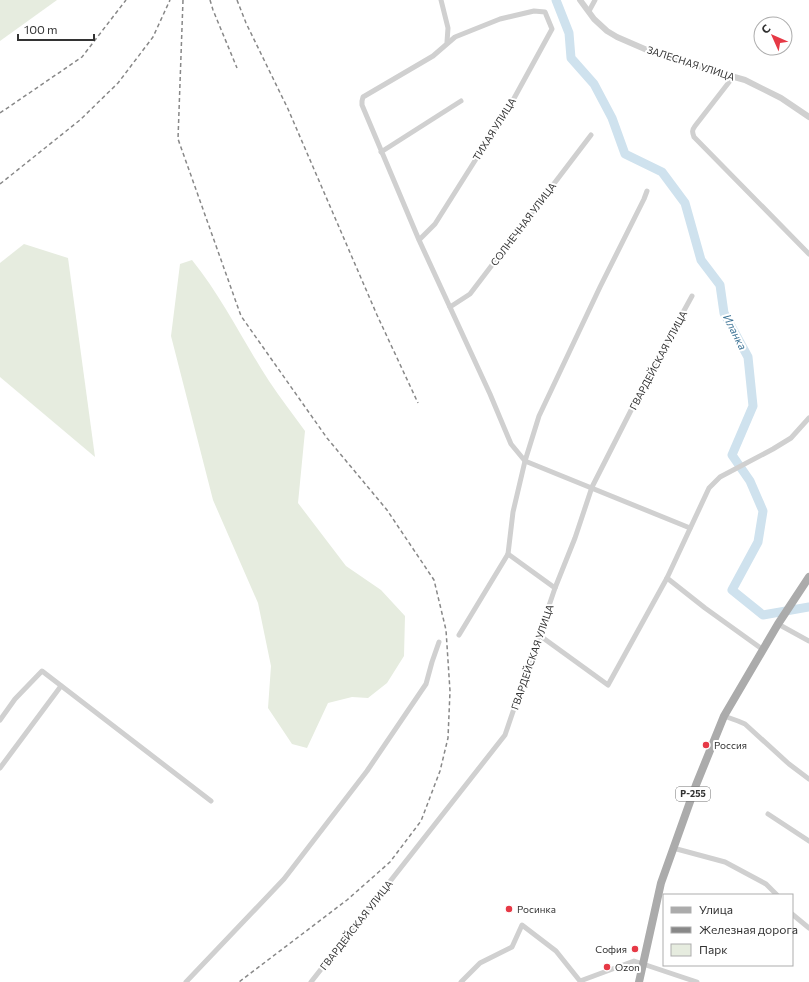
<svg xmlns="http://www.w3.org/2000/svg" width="809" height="982" font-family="Commissioner,sans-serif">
<rect width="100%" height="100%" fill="#fff"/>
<g fill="#e6ecdf">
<path d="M0 0H57L0 41Z"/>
<path d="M24 244 68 258 95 457 0 377V263Z"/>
<path d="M192 260C222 297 243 341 269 381 280 398 293 414 305 431L298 503 346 566 381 590 405 616 404 656 387 683 368 698 352 697 328 703 307 748 292 744 268 708 271 666 258 603 213 500 171 336 180 264Z"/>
</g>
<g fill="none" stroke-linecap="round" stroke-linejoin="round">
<path stroke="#cfe2ee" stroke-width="9" d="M556 0 569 33 571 58 594 84 612 118 625 154 662 172 685 203 701 260 720 285 724 313 748 357 753 406 732 455 750 481 763 511 758 542 732 590 763 615 809 607"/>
<g stroke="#d0d0d0" stroke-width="5">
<path d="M441 0 448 28 447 42"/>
<path d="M589 11 595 0"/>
<path d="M733 77 695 126C692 130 692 132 694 137L809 254"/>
<path d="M381 152 461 101"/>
<path d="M419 240 435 224 512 102 552 29 545 12 534 11 500 19 455 37 433 56 363 97 362 101V105L419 240 490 394 511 444 525 461 690 528"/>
<path d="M450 307 470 294 591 135"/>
<path d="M508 554 555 588"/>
<path d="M778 624 809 641"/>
<path d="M459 635 508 554 513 512 525 461 539 416 600 287 644 199 647 191"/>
<path d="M539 635 608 685 667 578"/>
<path d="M762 649 705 608 667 578 709 488 720 477 773 449 791 438 809 418"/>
<path d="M724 716 738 721 745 724 789 764 809 779"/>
<path d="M0 720 15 699 42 671 211 801"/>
<path d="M0 768 61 686"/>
<path d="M768 814 809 841"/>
<path d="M673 848 725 862 766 884 777 895"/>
<path d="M792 914 809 928"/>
<path d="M186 982 284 879 367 771 426 684 432 662 439 642"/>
<path d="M311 982 505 735 555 588 575 538 592 487 652 369 692 296"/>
<path d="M461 982 480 963 512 947 522 925 556 951 580 981 634 961 697 982"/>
</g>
<path stroke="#d0d0d0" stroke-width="6" d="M580 0 594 19 607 31 617 37 647 50 713 71 745 80 781 98 809 117"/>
<path stroke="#ababab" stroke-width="8" d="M639 982 661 883 696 785 724 716 778 624 809 577"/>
<g stroke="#888" stroke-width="1.5" stroke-dasharray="4 3" stroke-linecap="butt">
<path d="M183 0 178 139 241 316 327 438 387 510 434 580 446 630 450 691 448 738 440 771 421 821 390 862 347 900 239 982"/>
<path d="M210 0 213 10 237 68"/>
<path d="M237 0 246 23 288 109 377 315 418 403"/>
<path d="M0 113 82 57 126 0"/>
<path d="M0 184 80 120 118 83 153 37 170 0"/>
</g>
</g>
<g fill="#e63946" stroke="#fff" stroke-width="1.5">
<circle cx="706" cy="745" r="4"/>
<circle cx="509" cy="909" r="4"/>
<circle cx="635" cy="949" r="4"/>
<circle cx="607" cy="967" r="4"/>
</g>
<g text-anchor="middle" stroke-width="4" stroke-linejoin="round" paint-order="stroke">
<rect fill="#fff" stroke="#707070" stroke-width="1" x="676" y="787" width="34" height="14" rx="3"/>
<g font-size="9" font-weight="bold" fill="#333">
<text x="693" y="797">Р-255</text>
</g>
<g font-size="10" fill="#333" stroke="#fff">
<text transform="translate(691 63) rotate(18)" y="4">ЗАЛЕСНАЯ УЛИЦА</text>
<text transform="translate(494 129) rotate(-58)" y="4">ТИХАЯ УЛИЦА</text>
<text transform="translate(523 224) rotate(-53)" y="4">СОЛНЕЧНАЯ УЛИЦА</text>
<text transform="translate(658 360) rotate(-62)" y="4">ГВАРДЕЙСКАЯ УЛИЦА</text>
<text transform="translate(532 657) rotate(-71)" y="4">ГВАРДЕЙСКАЯ УЛИЦА</text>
<text transform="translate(356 925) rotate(-52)" y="4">ГВАРДЕЙСКАЯ УЛИЦА</text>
</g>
<g font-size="10" fill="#333" stroke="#fff" text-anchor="start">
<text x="714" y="749">Россия</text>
<text x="517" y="913">Росинка</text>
<text x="627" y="953" text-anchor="end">София</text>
<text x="615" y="971">Ozon</text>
</g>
<g font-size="11" font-style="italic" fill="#3f7597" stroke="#fff">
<text transform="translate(735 332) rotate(63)" y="4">Иланка</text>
</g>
</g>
<rect x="663" y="894" width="130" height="72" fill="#ffffff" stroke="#adadad"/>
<rect x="671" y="907" width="20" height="6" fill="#ababab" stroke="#adadad"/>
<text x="699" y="914" font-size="12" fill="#333333">Улица</text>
<rect x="671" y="927" width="20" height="6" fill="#888888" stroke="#adadad"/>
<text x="699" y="934" font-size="12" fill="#333333">Железная дорога</text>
<rect x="671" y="944" width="20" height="12" fill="#e6ecdf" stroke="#adadad"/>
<text x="699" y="954" font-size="12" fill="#333333">Парк</text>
<g transform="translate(773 36) rotate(315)"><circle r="19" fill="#ffffff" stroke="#adadad"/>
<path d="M0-3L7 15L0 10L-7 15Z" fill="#e63946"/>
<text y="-6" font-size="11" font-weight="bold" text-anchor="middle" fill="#333333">С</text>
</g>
<path d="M18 34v6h76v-6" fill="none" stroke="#333333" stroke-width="2"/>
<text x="24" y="34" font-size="12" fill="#333333" stroke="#ffffff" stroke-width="3" paint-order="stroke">100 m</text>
</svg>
